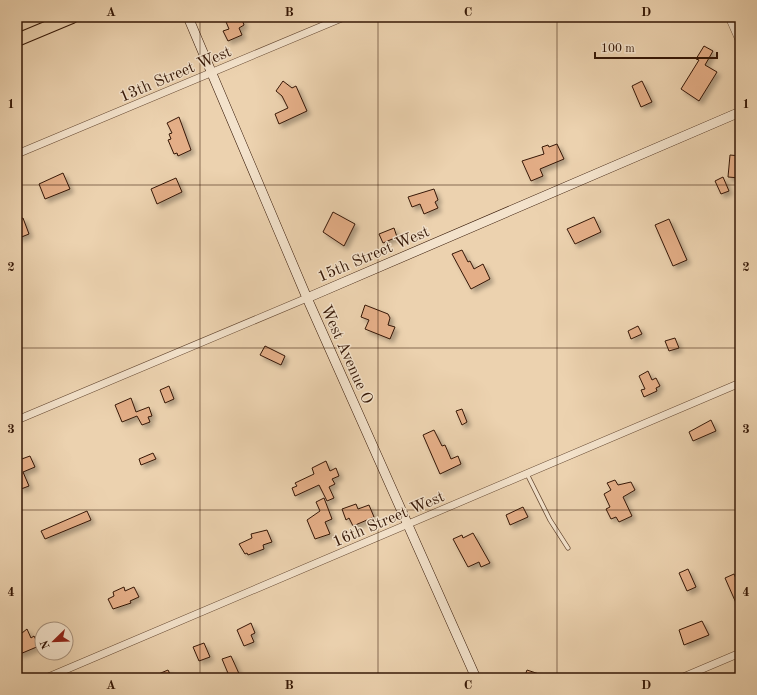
<svg xmlns="http://www.w3.org/2000/svg" width="757" height="695" font-family="'Old Standard TT',serif">
<defs>
<filter id="shadow"><feDropShadow dx="3.5" dy="3.5" stdDeviation="2" flood-color="#0004"/></filter>
</defs>
<rect width="100%" height="100%" fill="#ecd2af"/>
<filter id="stains"><feTurbulence type="fractalNoise" baseFrequency=".005" numOctaves="4"/><feColorMatrix values="0 0 0 0 .2 0 0 0 0 .09 0 0 0 0 .02 0 0 0 .5 -.17"/></filter>
<radialGradient id="worn" r=".72"><stop offset=".6" stop-color="#630" stop-opacity="0"/><stop offset="1" stop-color="#630" stop-opacity=".3"/></radialGradient>
<g fill="#e4ae87" stroke="#351706" filter="url(#shadow)">
<path d="M224 17H241L244 25 239 28 242 35 228 41 223 31 229 29Z"/>
<path d="M704 46 713 51 705 65 717 72 699 101 681 89 699 60 696 59Z"/>
<path d="M283 81 292 88 296 86 307 111 279 124 275 114 288 108 282 96 276 91Z"/>
<path d="M642 81 652 102 641 107 632 86Z"/>
<path d="M179 117 191 150 178 156 177 153 174 154 168 140 171 139 169 134 172 133 167 123Z"/>
<path d="M557 144 564 159 540 169 543 176 531 181 522 161 544 154 542 147 548 145 549 147Z"/>
<path d="M730 155 740 156V178L728 177Z"/>
<path d="M63 173 70 189 45 199 39 184Z"/>
<path d="M723 177 729 191 721 194 715 181Z"/>
<path d="M176 178 182 192 157 204 151 189Z"/>
<path d="M434 189 438 200 435 202 438 208 424 214 420 204 412 207 408 197Z"/>
<path d="M333 212 355 224 344 246 323 232Z"/>
<path d="M594 217 601 232 575 244 567 229Z"/>
<path d="M23 218 29 234 19 238 17 233V220Z"/>
<path d="M669 219 687 260 673 266 655 225Z"/>
<path d="M394 228 397 237 383 243 379 234Z"/>
<path d="M462 250 468 262 470 261 474 269 483 264 490 279 471 289 452 254Z"/>
<path d="M365 305 388 314 390 318 388 325 395 327 390 339 365 329 369 320 361 317Z"/>
<path d="M638 326 642 334 631 339 628 331Z"/>
<path d="M675 338 679 348 669 351 665 341Z"/>
<path d="M265 346 285 356 281 365 260 355Z"/>
<path d="M648 371 652 380 656 378 660 386 656 388 657 391 644 397 641 390 645 389 639 376Z"/>
<path d="M169 386 174 399 165 403 160 390Z"/>
<path d="M131 398 136 412 149 407 152 416 148 417 150 422 142 425 137 416 122 422 115 405Z"/>
<path d="M462 409 467 422 462 425 456 411Z"/>
<path d="M711 420 716 431 693 441 689 432Z"/>
<path d="M434 430 442 446 445 445 451 459 458 456 461 464 440 474 423 435Z"/>
<path d="M153 453 156 459 141 465 139 459Z"/>
<path d="M17 456 19 460 30 456 35 467 23 472 29 486 21 489 19 484 17 485Z"/>
<path d="M326 461 330 471 336 468 339 476 332 479 335 484 329 487 334 498 327 501 319 485 295 496 292 488 297 486 295 483 314 474 312 468Z"/>
<path d="M615 480 618 485 631 482 635 490 623 497 632 516 619 522 616 517 611 519 606 509 610 507 604 494 611 490 607 483Z"/>
<path d="M324 498 332 519 325 522 330 534 315 539 307 520 320 511 316 502Z"/>
<path d="M356 504 358 509 369 505 374 517 353 526 349 518 346 520 342 509Z"/>
<path d="M523 507 528 517 510 525 506 515Z"/>
<path d="M87 511 91 520 45 539 41 531Z"/>
<path d="M267 530 272 542 263 545 264 549 248 555 247 553 245 554 239 544 252 538 251 534Z"/>
<path d="M473 533 490 563 481 567 479 562 468 567 453 539 462 535 463 538Z"/>
<path d="M688 569 696 587 687 591 679 573Z"/>
<path d="M734 574 740 587V612L725 578Z"/>
<path d="M124 587 125 591 134 587 139 597 130 601 131 603 113 609 108 599 114 596 113 592Z"/>
<path d="M702 621 709 635 684 645 679 630Z"/>
<path d="M251 623 255 633 251 635 254 642 244 646 237 630Z"/>
<path d="M27 629 31 638 34 636 39 646 20 654 19 652 17 653V637Z"/>
<path d="M204 643 210 657 199 661 193 647Z"/>
<path d="M231 656 241 678H230L222 659Z"/>
<path d="M168 670 172 678H149Z"/>
<path d="M527 670 548 677V678H524Z"/>
</g>
<g fill="none" stroke-linecap="round" stroke-linejoin="round">
<g stroke="#634630" stroke-width="5">
<path id="lane" d="M527 474 550 520 568 548"/>
</g>
<g stroke="#634630" stroke-width="8">
<g id="street">
<path d="M729 17 740 42"/>
<path d="M17 154 344 17"/>
<path d="M17 420 307 298"/>
<path d="M46 678 740 383"/>
<path d="M681 678 740 653"/>
</g>
</g>
<g stroke="#351706" stroke-width="10">
<g id="secondary">
<path d="M188 17 307 298 476 678"/>
<path d="M307 298 740 112"/>
</g>
</g>
<g stroke="#351706" stroke-width="14">
<path id="highway" d="M17 40 72 17"/>
</g>
<use href="#lane" stroke="#f3e2cb" stroke-width="3.5"/>
<use href="#street" stroke="#f3e2cb" stroke-width="7"/>
<use href="#secondary" stroke="#f3e2cb" stroke-width="9"/>
<use href="#highway" stroke="#ecd2af" stroke-width="12"/>
</g>
<path fill="none" stroke="#351706" stroke-width="1" stroke-opacity="0.55" d="M200 17V678M378 17V678M557 17V678M17 185H740M17 348H740M17 510H740"/>
<g text-anchor="middle" stroke-width="3" stroke-linejoin="round" paint-order="stroke">
<g font-size="16" fill="#351706" stroke="#f3e2cb">
<text transform="translate(175 73) rotate(-23)" y="6">13th Street West</text>
<text transform="translate(373 253) rotate(-23)" y="6">15th Street West</text>
<text transform="translate(348 354) rotate(66)" y="6">West Avenue O</text>
<text transform="translate(388 518) rotate(-23)" y="6">16th Street West</text>
</g>
</g>
<rect width="757" height="695" fill="none" stroke="#ecd2af" stroke-width="44"/>
<g transform="translate(54 641) rotate(247)"><circle r="19" fill="#f3e2cb" stroke="#a7917c"/>
<path d="M0-3L7 15L0 10L-7 15Z" fill="#8f2418"/>
<text y="-6" font-size="11" font-weight="bold" text-anchor="middle" fill="#351706">N</text>
</g>
<path d="M595 52v6h122v-6" fill="none" stroke="#351706" stroke-width="2"/>
<text x="601" y="52" font-size="12" fill="#351706" stroke="#f3e2cb" stroke-width="3" paint-order="stroke">100 m</text>
<rect x="22" y="22" width="713" height="651" fill="none" stroke="#351706" stroke-width="1.5"/>
<g font-size="13" text-anchor="middle" font-weight="bold" fill="#351706">
<text x="111" y="16">A</text>
<text x="289" y="16">B</text>
<text x="468" y="16">C</text>
<text x="646" y="16">D</text>
<text x="11" y="108">1</text>
<text x="746" y="108">1</text>
<text x="11" y="271">2</text>
<text x="746" y="271">2</text>
<text x="11" y="433">3</text>
<text x="746" y="433">3</text>
<text x="11" y="596">4</text>
<text x="746" y="596">4</text>
<text x="111" y="689">A</text>
<text x="289" y="689">B</text>
<text x="468" y="689">C</text>
<text x="646" y="689">D</text>
</g>
<rect width="100%" height="100%" filter="url(#stains)"/>
<rect width="100%" height="100%" fill="url(#worn)"/>
</svg>
